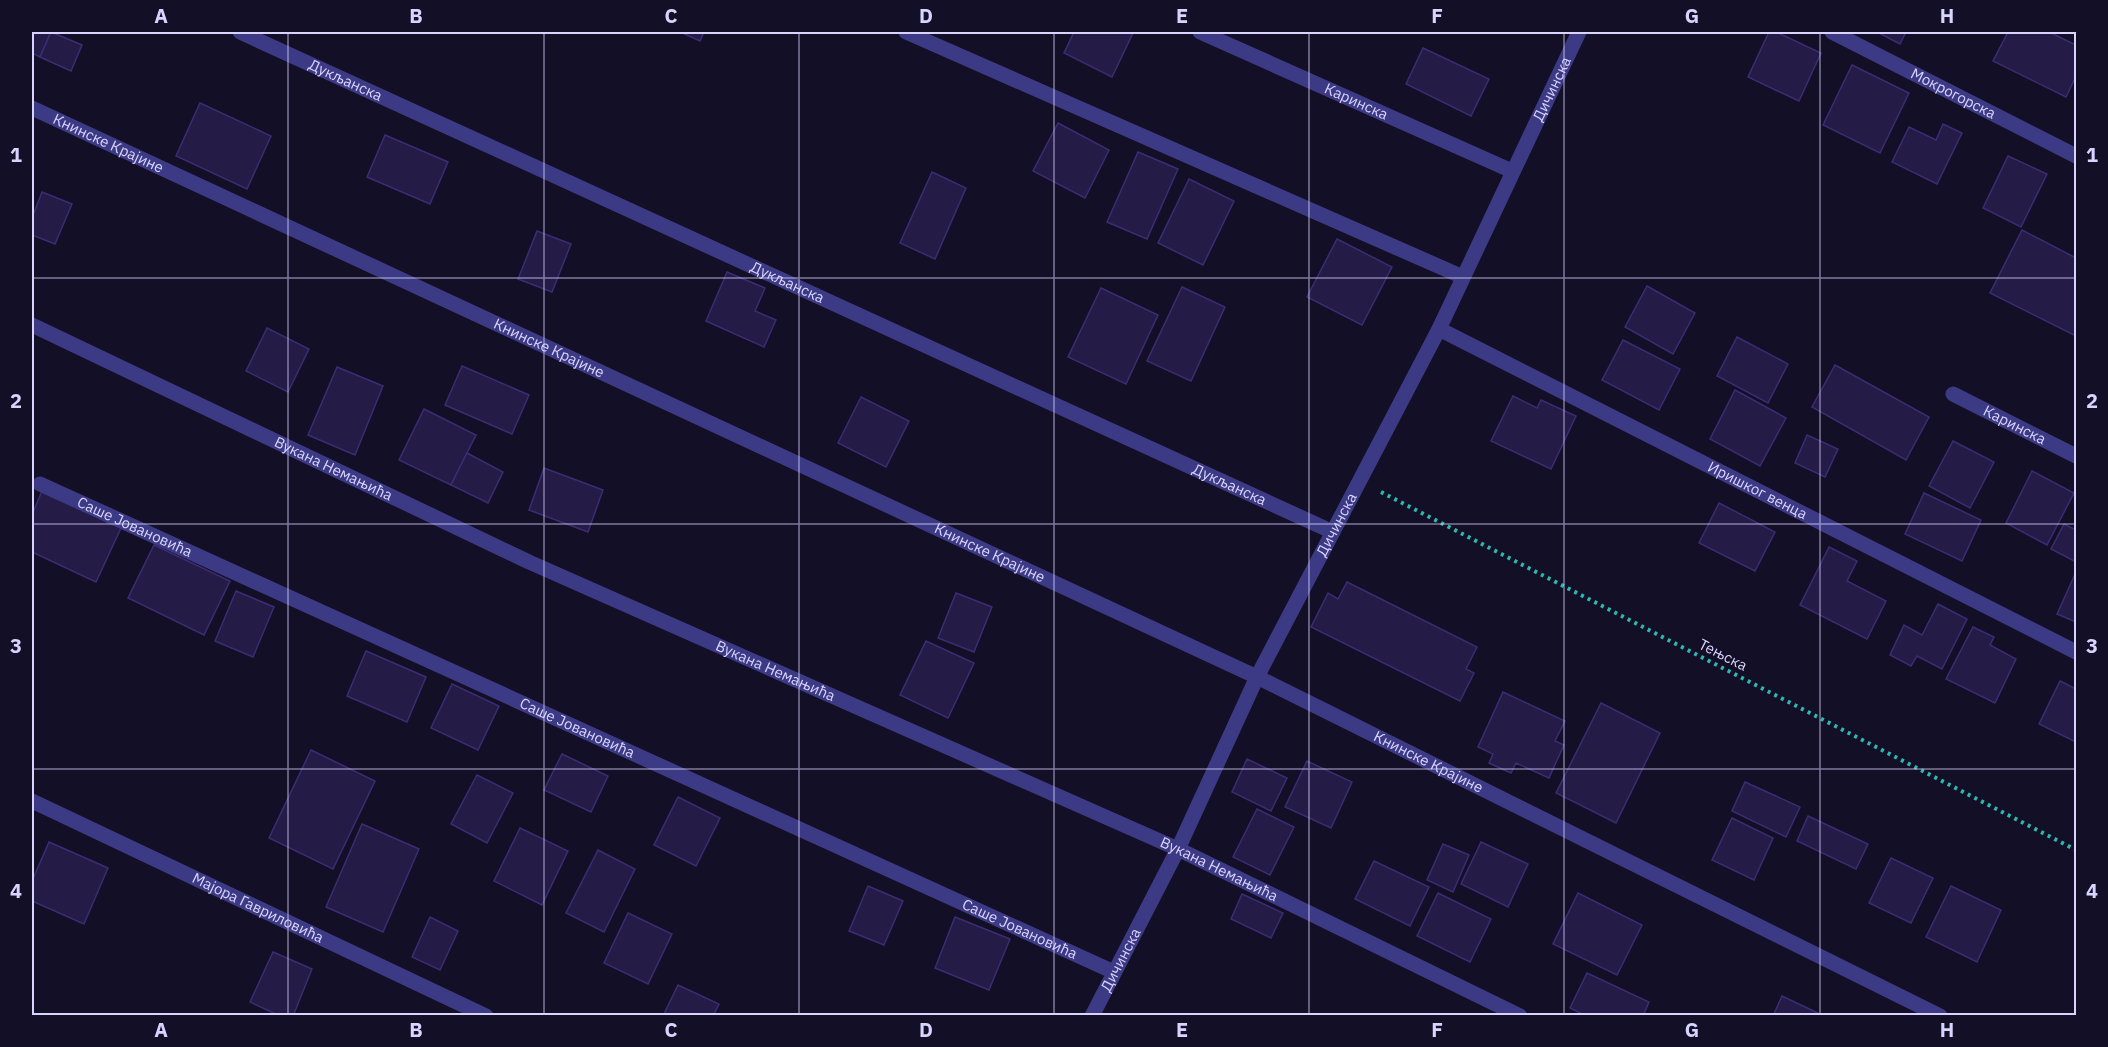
<svg xmlns="http://www.w3.org/2000/svg" width="2108" height="1047" font-family="'IBM Plex Sans',sans-serif">
<rect width="100%" height="100%" fill="#130f26"/>
<g fill="#241b47" stroke="#3b2d73" stroke-width="1.5">
<path d="M32 32H51L40 57 32 53Z"/>
<path d="M51 32 82 45 71 71 40 57Z"/>
<path d="M680 32H704L700 41Z"/>
<path d="M1074 32H1131L1133 33 1112 77 1064 53Z"/>
<path d="M1769 32H1776L1821 53 1799 101 1748 77Z"/>
<path d="M1877 32H1906L1900 44Z"/>
<path d="M2008 32H2049L2076 45V76L2066 97 1993 61Z"/>
<path d="M1423 48 1489 79 1471 116 1406 84Z"/>
<path d="M1852 65 1909 93 1880 153 1823 125Z"/>
<path d="M200 103 271 136 247 189 176 156Z"/>
<path d="M1058 123 1109 150 1085 198 1033 171Z"/>
<path d="M1943 124 1962 133 1937 184 1892 162 1909 127 1936 140Z"/>
<path d="M385 135 448 162 430 204 367 177Z"/>
<path d="M1138 152 1178 169 1147 239 1107 222Z"/>
<path d="M2008 156 2047 174 2021 227 1983 208Z"/>
<path d="M932 172 966 188 935 259 900 243Z"/>
<path d="M1189 179 1234 201 1203 265 1158 243Z"/>
<path d="M42 192 72 204 55 244 32 235V218Z"/>
<path d="M2022 230 2076 258V336L1990 293Z"/>
<path d="M537 231 571 244 552 292 518 279Z"/>
<path d="M1337 239 1392 267 1362 325 1307 297Z"/>
<path d="M727 272 765 288 755 311 776 320 764 347 706 321Z"/>
<path d="M1647 286 1695 313 1673 354 1625 327Z"/>
<path d="M1182 287 1225 307 1191 381 1147 361Z"/>
<path d="M1101 288 1158 315 1126 384 1068 357Z"/>
<path d="M267 328 309 349 288 392 246 371Z"/>
<path d="M1737 337 1788 364 1768 403 1717 376Z"/>
<path d="M1623 340 1680 369 1659 410 1602 380Z"/>
<path d="M1835 365 1929 417 1906 460 1812 407Z"/>
<path d="M462 366 529 395 512 434 445 405Z"/>
<path d="M337 367 383 386 355 455 308 435Z"/>
<path d="M1735 390 1786 418 1760 466 1710 439Z"/>
<path d="M1513 396 1537 408 1541 400 1576 416 1551 469 1491 441Z"/>
<path d="M861 397 909 421 886 467 838 443Z"/>
<path d="M424 409 476 435 451 485 399 460Z"/>
<path d="M1807 435 1838 449 1825 477 1795 463Z"/>
<path d="M1953 441 1994 462 1970 508 1929 486Z"/>
<path d="M467 453 503 472 488 503 451 485Z"/>
<path d="M544 468 603 490 588 532 529 510Z"/>
<path d="M2032 471 2074 493 2047 545 2006 523Z"/>
<path d="M42 491 121 528 96 582 32 552V515Z"/>
<path d="M1924 493 1981 520 1962 561 1905 534Z"/>
<path d="M1719 503 1775 532 1755 571 1699 543Z"/>
<path d="M2064 524 2076 530V562L2051 549Z"/>
<path d="M154 545 230 581 204 635 128 598Z"/>
<path d="M1829 547 1857 561 1847 581 1886 601 1867 639 1800 605Z"/>
<path d="M2076 572V622L2057 614Z"/>
<path d="M1347 582 1477 647 1466 669 1474 673 1460 701 1311 627 1328 593 1338 599Z"/>
<path d="M236 591 274 607 253 657 215 641Z"/>
<path d="M956 593 992 607 974 652 938 638Z"/>
<path d="M1938 604 1967 619 1942 669 1917 656 1911 666 1890 655 1904 625 1922 635Z"/>
<path d="M1973 627 1994 637 1990 645 2016 659 1995 703 1946 679Z"/>
<path d="M926 641 974 663 948 718 900 695Z"/>
<path d="M366 651 426 677 407 722 347 696Z"/>
<path d="M2060 681 2076 689V742L2039 724Z"/>
<path d="M452 684 499 706 478 750 431 728Z"/>
<path d="M1503 692 1565 721 1555 741 1564 745 1549 778 1516 763 1511 773 1489 763 1493 754 1478 747Z"/>
<path d="M1601 703 1660 733 1616 823 1556 793Z"/>
<path d="M311 750 375 781 333 869 269 838Z"/>
<path d="M562 754 608 776 591 812 544 790Z"/>
<path d="M1247 759 1287 778 1271 811 1232 792Z"/>
<path d="M1307 761 1352 782 1331 828 1285 807Z"/>
<path d="M477 775 513 793 487 843 451 824Z"/>
<path d="M1745 782 1800 807 1786 837 1732 811Z"/>
<path d="M678 797 720 818 696 866 654 845Z"/>
<path d="M1257 809 1294 827 1270 875 1233 857Z"/>
<path d="M1808 816 1868 844 1856 869 1797 841Z"/>
<path d="M1732 818 1773 838 1754 880 1712 860Z"/>
<path d="M362 824 419 849 383 932 326 907Z"/>
<path d="M520 828 568 851 542 905 494 881Z"/>
<path d="M49 842 108 868 84 924 32 901V881Z"/>
<path d="M1481 842 1528 864 1508 907 1461 884Z"/>
<path d="M1443 844 1469 855 1453 892 1427 880Z"/>
<path d="M598 850 635 869 604 932 566 913Z"/>
<path d="M1891 858 1933 878 1911 923 1869 903Z"/>
<path d="M1374 861 1429 887 1410 926 1355 899Z"/>
<path d="M868 886 903 901 884 945 849 931Z"/>
<path d="M1951 886 2001 910 1977 962 1926 937Z"/>
<path d="M1438 893 1491 919 1470 962 1417 936Z"/>
<path d="M1578 893 1642 925 1617 975 1553 944Z"/>
<path d="M1242 894 1283 913 1271 938 1231 919Z"/>
<path d="M628 913 672 934 648 984 604 963Z"/>
<path d="M430 917 458 931 440 970 412 957Z"/>
<path d="M955 917 1010 939 989 990 935 968Z"/>
<path d="M273 952 312 969 293 1016H280L250 1002Z"/>
<path d="M1587 973 1649 1002 1643 1016H1586L1570 1008Z"/>
<path d="M678 985 719 1004 713 1016H663Z"/>
<path d="M1782 996 1824 1016H1773Z"/>
</g>
<g fill="none" stroke-linecap="round" stroke-linejoin="round">
<path stroke="#2fb8b0" stroke-width="4" stroke-dasharray="3 4.5" stroke-linecap="butt" d="M1381 492 2076 850"/>
<g stroke="#3d3a85" stroke-width="15">
<path id="s1" d="M240 32 1333 532"/>
<path d="M906 32 1463 277"/>
<path id="s2" d="M1200 32 1512 171"/>
<path id="s3" d="M1832 32 2076 156"/>
<path id="s4" d="M32 108 1257 677 1940 1016"/>
<path id="s5" d="M32 325 529 562 1178 849 1520 1016"/>
<path id="s6" d="M1439 329 2076 652"/>
<path id="s7" d="M1953 394 2076 456"/>
<path id="s8" d="M40 484 1114 972"/>
<path id="s9" d="M32 801 486 1016"/>
<path id="s10" d="M1092 1016 1178 849 1257 677 1439 329 1579 32"/>
</g>
</g>
<path fill="none" stroke="#d9d4ff" stroke-width="1.5" stroke-opacity="0.55" d="M288 32V1016M544 32V1016M799 32V1016M1054 32V1016M1309 32V1016M1564 32V1016M1820 32V1016M32 278H2076M32 524H2076M32 769H2076"/>
<g text-anchor="middle" stroke-width="4.5" stroke-linejoin="round" paint-order="stroke">
<g font-size="15" fill="#d9d4ff" stroke="#130f26">
<text dy="5" stroke="none"><textPath href="#s1" startOffset="116">Дукљанска</textPath></text>
<text dy="5" stroke="none"><textPath href="#s10" startOffset="1035">Дичинска</textPath></text>
<text dy="5" stroke="none"><textPath href="#s3" startOffset="136">Мокрогорска</textPath></text>
<text dy="5" stroke="none"><textPath href="#s2" startOffset="171">Каринска</textPath></text>
<text dy="5" stroke="none"><textPath href="#s4" startOffset="84">Книнске Крајине</textPath></text>
<text dy="5" stroke="none"><textPath href="#s1" startOffset="602">Дукљанска</textPath></text>
<text dy="5" stroke="none"><textPath href="#s4" startOffset="570">Книнске Крајине</textPath></text>
<text dy="5" stroke="none"><textPath href="#s7" startOffset="69">Каринска</textPath></text>
<text dy="5" stroke="none"><textPath href="#s5" startOffset="334">Вукана Немањића</textPath></text>
<text dy="5" stroke="none"><textPath href="#s1" startOffset="1088">Дукљанска</textPath></text>
<text dy="5" stroke="none"><textPath href="#s6" startOffset="357">Иришког венца</textPath></text>
<text dy="5" stroke="none"><textPath href="#s10" startOffset="549">Дичинска</textPath></text>
<text dy="5" stroke="none"><textPath href="#s8" startOffset="104">Саше Јовановића</textPath></text>
<text dy="5" stroke="none"><textPath href="#s4" startOffset="1056">Книнске Крајине</textPath></text>
<text transform="translate(1723 655) rotate(27)" y="5">Тењска</text>
<text dy="5" stroke="none"><textPath href="#s5" startOffset="820">Вукана Немањића</textPath></text>
<text dy="5" stroke="none"><textPath href="#s8" startOffset="590">Саше Јовановића</textPath></text>
<text dy="5" stroke="none"><textPath href="#s4" startOffset="1542">Книнске Крајине</textPath></text>
<text dy="5" stroke="none"><textPath href="#s5" startOffset="1306">Вукана Немањића</textPath></text>
<text dy="5" stroke="none"><textPath href="#s9" startOffset="250">Мајора Гавриловића</textPath></text>
<text dy="5" stroke="none"><textPath href="#s8" startOffset="1076">Саше Јовановића</textPath></text>
<text dy="5" stroke="none"><textPath href="#s10" startOffset="63">Дичинска</textPath></text>
</g>
</g>
<rect width="2108" height="1047" fill="none" stroke="#130f26" stroke-width="66"/>
<rect x="33" y="33" width="2042" height="981" fill="none" stroke="#d9d4ff" stroke-width="2"/>
<g font-size="20" text-anchor="middle" font-weight="bold" fill="#d9d4ff">
<text x="161" y="23">A</text>
<text x="416" y="23">B</text>
<text x="671" y="23">C</text>
<text x="926" y="23">D</text>
<text x="1182" y="23">E</text>
<text x="1437" y="23">F</text>
<text x="1692" y="23">G</text>
<text x="1947" y="23">H</text>
<text x="16" y="162">1</text>
<text x="2092" y="162">1</text>
<text x="16" y="408">2</text>
<text x="2092" y="408">2</text>
<text x="16" y="653">3</text>
<text x="2092" y="653">3</text>
<text x="16" y="898">4</text>
<text x="2092" y="898">4</text>
<text x="161" y="1037">A</text>
<text x="416" y="1037">B</text>
<text x="671" y="1037">C</text>
<text x="926" y="1037">D</text>
<text x="1182" y="1037">E</text>
<text x="1437" y="1037">F</text>
<text x="1692" y="1037">G</text>
<text x="1947" y="1037">H</text>
</g>
</svg>
